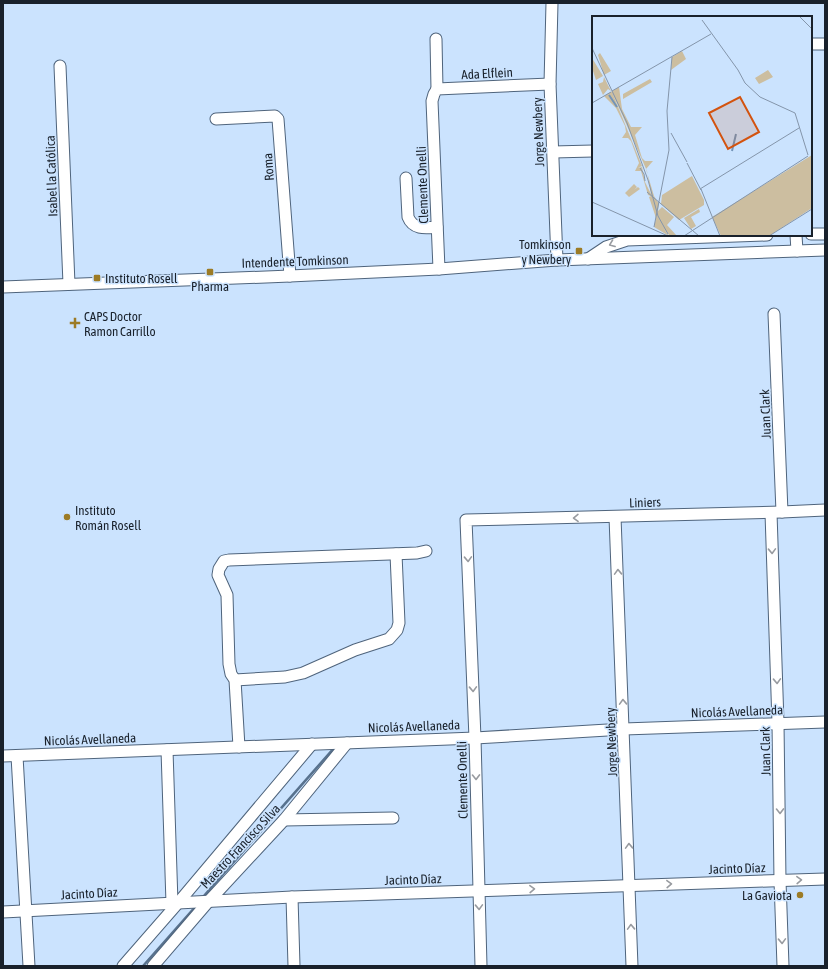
<svg xmlns="http://www.w3.org/2000/svg" width="828" height="969" font-family="'Asap Condensed',sans-serif">
<rect width="100%" height="100%" fill="#cbe3fe"/>
<g fill="none" stroke-linecap="round" stroke-linejoin="round">
<g stroke="#58728e" stroke-width="2.5">
<path d="M203 897 334 748"/>
<path d="M143 966 196 906"/>
</g>
<g stroke="#4f647c" stroke-width="13">
<g id="minor">
<path d="M552 3 550 84 557 260"/>
<path d="M436 39 437 89"/>
<path d="M811 44H825"/>
<path d="M60 66 69 284"/>
<path d="M216 119 275 116 278 119 290 276"/>
<path d="M553 152 593 151"/>
<path d="M406 178 408 217C413 230 426 228 437 227"/>
<path d="M811 234H825"/>
<path d="M796 235 797 251"/>
<path d="M588 259 606 247 627 240 767 235"/>
<path d="M439 269 432 101 434 94 437 89 550 84"/>
<path d="M3 287 290 276 439 269 557 260 825 250"/>
<path d="M774 314 782 512"/>
<path d="M771 513 778 723 780 881 783 966"/>
<path d="M615 517 632 966"/>
<path d="M235 680 285 677 303 673 355 650 389 639 397 630 399 623 396 554"/>
<path d="M239 747 235 680 231 674 229 664 227 595 218 575 219 569 224 561 229 560 417 553 426 551"/>
<path d="M167 750 172 903"/>
<path d="M3 756 475 738 624 729 825 722"/>
<path d="M17 756 29 966"/>
<path d="M284 820 393 818"/>
<path d="M292 897 294 966"/>
<path d="M3 912 292 897 825 879"/>
<path d="M123 966 178 903 312 744"/>
<path d="M153 966 208 902 284 820 347 743"/>
<path d="M481 966 475 738 466 520 782 512 825 510"/>
</g>
</g>
<use href="#minor" stroke="#fff" stroke-width="11"/>
</g>
<defs><path id="oneway-chevron" d="M-2-3.5L2.5 0L-2 3.5" fill="none" stroke-width="1.6" stroke-linecap="round" stroke-linejoin="round"/></defs>
<g stroke="#989ba0">
<use href="#oneway-chevron" transform="translate(612 244) rotate(159)"/>
<use href="#oneway-chevron" transform="translate(576 518) rotate(179)"/>
<use href="#oneway-chevron" transform="translate(772 551) rotate(88)"/>
<use href="#oneway-chevron" transform="translate(468 559) rotate(88)"/>
<use href="#oneway-chevron" transform="translate(618 572) rotate(-92)"/>
<use href="#oneway-chevron" transform="translate(777 681) rotate(88)"/>
<use href="#oneway-chevron" transform="translate(473 689) rotate(88)"/>
<use href="#oneway-chevron" transform="translate(623 702) rotate(-92)"/>
<use href="#oneway-chevron" transform="translate(476 777) rotate(89)"/>
<use href="#oneway-chevron" transform="translate(780 811) rotate(89)"/>
<use href="#oneway-chevron" transform="translate(629 846) rotate(-92)"/>
<use href="#oneway-chevron" transform="translate(799 880) rotate(-2)"/>
<use href="#oneway-chevron" transform="translate(669 884) rotate(-2)"/>
<use href="#oneway-chevron" transform="translate(532 889) rotate(-2)"/>
<use href="#oneway-chevron" transform="translate(479 907) rotate(88)"/>
<use href="#oneway-chevron" transform="translate(631 927) rotate(-92)"/>
<use href="#oneway-chevron" transform="translate(782 941) rotate(88)"/>
</g>
<g fill="#9c7b25" stroke="#cbe3fe" stroke-width="1.5">
<rect x="575" y="247" width="8" height="8" rx="2"/>
<rect x="206" y="268" width="8" height="8" rx="2"/>
<rect x="93" y="274" width="8" height="8" rx="2"/>
<path d="M73 317h4v4h4v4h-4v4h-4v-4h-4v-4h4z"/>
<circle cx="67" cy="517" r="4"/>
<circle cx="800" cy="895" r="4"/>
</g>
<g text-anchor="middle" stroke-width="3" stroke-linejoin="round" paint-order="stroke">
<g font-size="13" fill="#19212b" stroke="#cbe3fe">
<text transform="translate(487 73) rotate(-3)" y="5">Ada Elflein</text>
<text transform="translate(538 132) rotate(-92)" y="5">Jorge Newbery</text>
<text transform="translate(268 167) rotate(-94)" y="5">Roma</text>
<text transform="translate(51 176) rotate(-92)" y="5">Isabel la Católica</text>
<text transform="translate(422 185) rotate(-92)" y="5">Clemente Onelli</text>
<text transform="translate(295 261) rotate(-2)" y="5">Intendente Tomkinson</text>
<text transform="translate(765 414) rotate(-92)" y="5">Juan Clark</text>
<text transform="translate(645 502) rotate(-2)" y="5">Liniers</text>
<text transform="translate(737 711) rotate(-2)" y="5">Nicolás Avellaneda</text>
<text transform="translate(414 726) rotate(-2)" y="5">Nicolás Avellaneda</text>
<text transform="translate(90 739) rotate(-2)" y="5">Nicolás Avellaneda</text>
<text transform="translate(611 742) rotate(-92)" y="5">Jorge Newbery</text>
<text transform="translate(765 751) rotate(-91)" y="5">Juan Clark</text>
<text transform="translate(462 780) rotate(-91)" y="5">Clemente Onelli</text>
<text transform="translate(240 846) rotate(-47)" y="5">Maestro Francisco Silva</text>
<text transform="translate(737 868) rotate(-2)" y="5">Jacinto Díaz</text>
<text transform="translate(413 879) rotate(-2)" y="5">Jacinto Díaz</text>
<text transform="translate(89 893) rotate(-3)" y="5">Jacinto Díaz</text>
</g>
<g font-size="13" fill="#19212b" stroke="#cbe3fe" text-anchor="start">
<text x="571" y="249" text-anchor="end">Tomkinson<tspan x="571" dy="15">y Newbery</tspan></text>
<text x="105" y="283">Instituto Rosell</text>
<text x="210" y="291" text-anchor="middle">Pharma</text>
<text x="84" y="321">CAPS Doctor<tspan x="84" dy="15">Ramon Carrillo</tspan></text>
<text x="75" y="515">Instituto<tspan x="75" dy="15">Román Rosell</tspan></text>
<text x="792" y="900" text-anchor="end">La Gaviota</text>
</g>
</g>
<g transform="translate(592 16)">
<rect width="220" height="220" fill="#cbe3fe"/>
<path d="M90 35 94 43 79 54 80 41ZM8 37 19 55 12 59 6 39ZM0 42 11 60 4 64 0 52ZM176 54 181 61 167 68 163 62ZM12 61 19 75 16 73 11 79 6 68 11 66ZM58 63 60 66 31 83V78ZM27 71 30 93 39 111H50L43 119 50 142 53 145H61L54 153 62 180 67 188 66 195 70 191 82 201 75 209 85 220H78L72 213 77 220 62 211 64 202 57 181 59 180 56 179 49 155H43L47 147 39 125 36 122H30L34 116 33 110 24 92 12 80ZM20 76 55 155 59 178 53 166 50 151 46 152 50 150 48 145ZM220 139V192L177 220H129L120 201ZM100 160 112 184V189L87 204 69 188 70 179ZM42 168 45 171 42 174 46 171 48 173 37 181 33 177ZM107 193 108 196 99 201 104 210 99 213 92 202Z" fill="#ccbea0" fill-rule="evenodd"/>
<path fill="none" stroke="#7394b8" stroke-width="2" d="M17 79 25 91M140 135 144 118"/>
<path fill="none" stroke="#8495aa" stroke-width="1" d="M207 0 220 13M110 4 146 54M0 32 35 107 56 164M146 54 153 67 168 81 203 97 216 139M20 75 119 18M0 87 19 76M79 117 95 146M95 147 109 174M48 152 52 158 53 165M56 164 66 200 76 218M108 173 207 112M109 173 128 220M55 176 107 220M0 186 76 220M62 211 77 134 75 95 80 41M92 220 216 140M177 220 220 193"/>
<path fill="#d3530f" fill-opacity="0.15" stroke="#d3530f" stroke-width="2" d="M148 81 167 116 136 133 117 97Z"/>
<rect width="220" height="220" fill="none" stroke="#19212b" stroke-width="2"/>
</g>
<rect width="828" height="969" fill="none" stroke="#19212b" stroke-width="8"/>
</svg>
